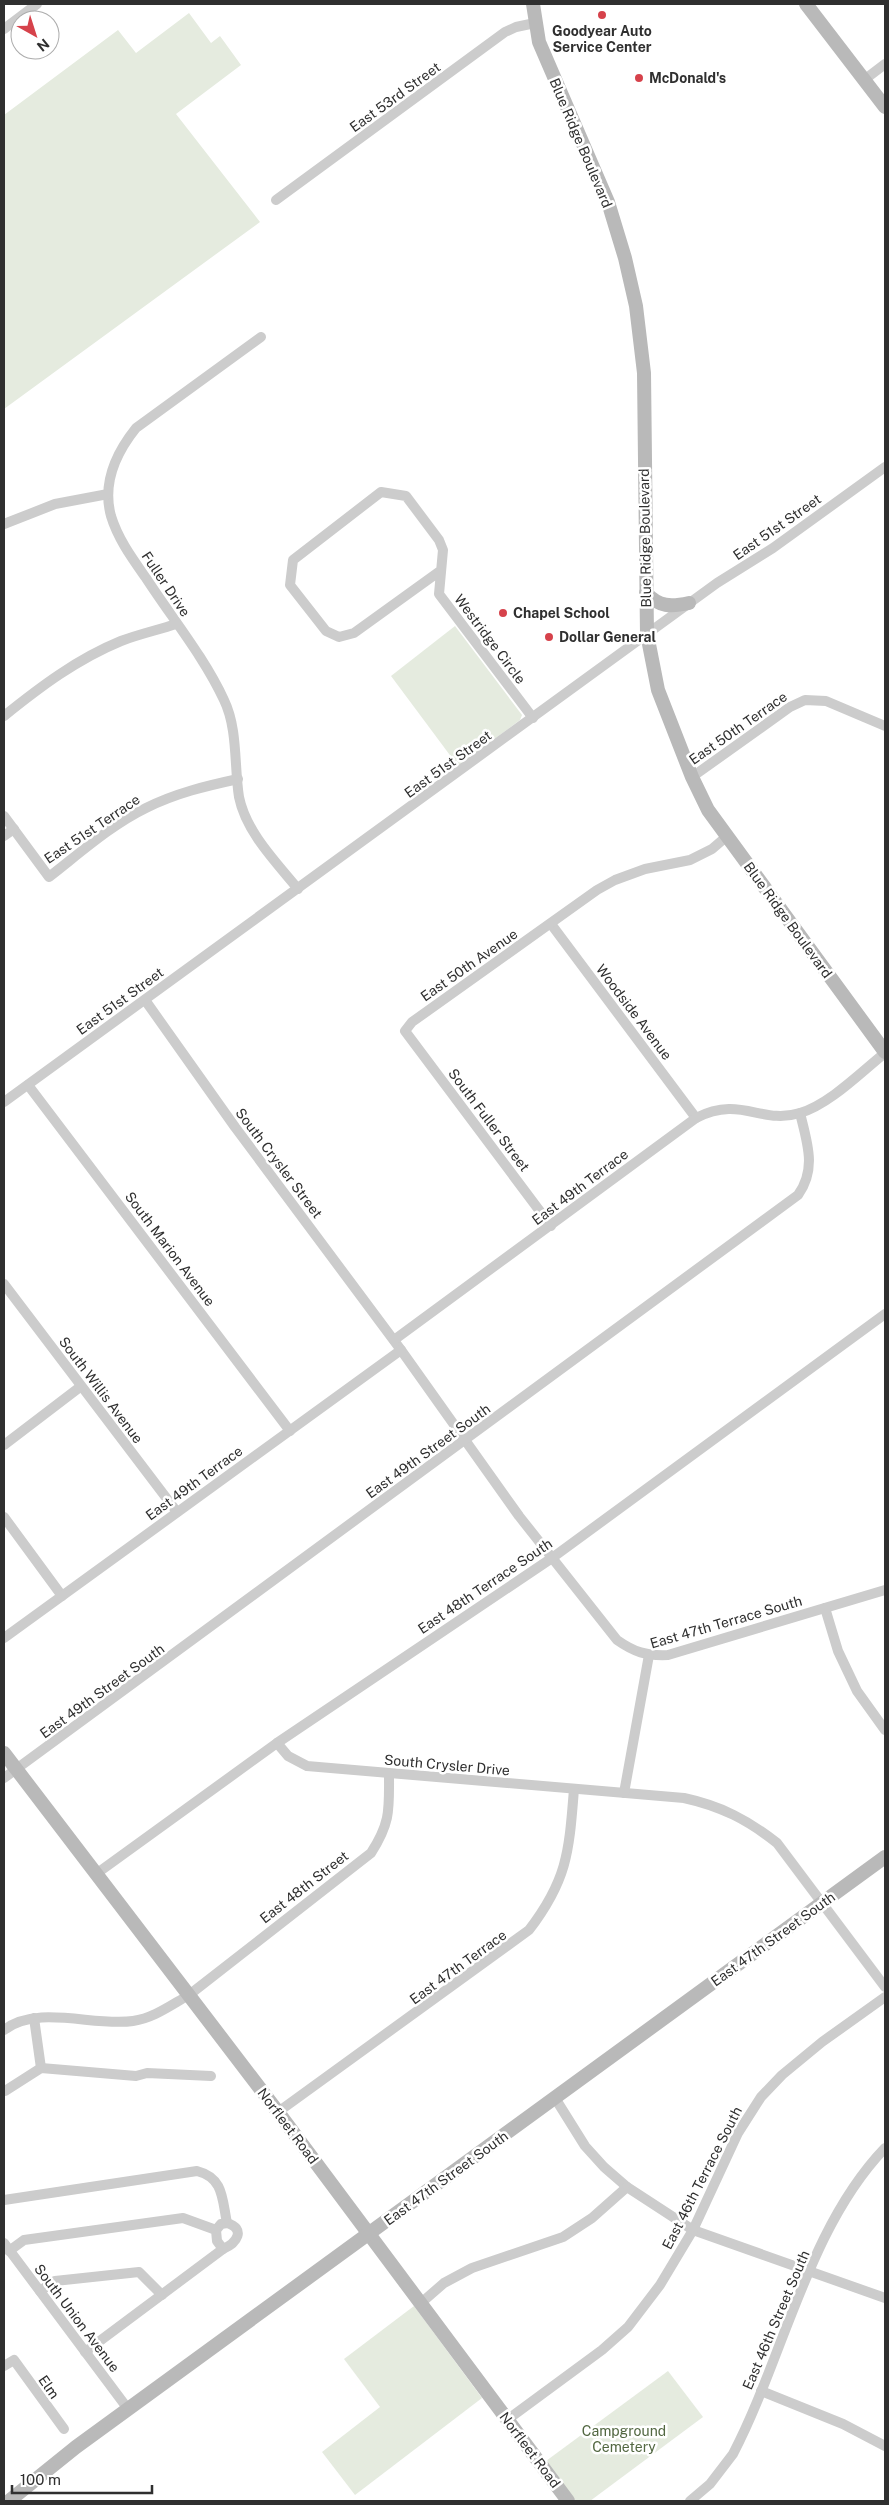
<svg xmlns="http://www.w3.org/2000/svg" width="889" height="2505" font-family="'Public Sans',sans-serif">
<rect width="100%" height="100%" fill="#fff"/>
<g fill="#e5ebdf">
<path d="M189 13 211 43 220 36 241 65 176 114 260 222 4 409V115L118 30 136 53Z"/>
<path d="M455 626 522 715 520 720 458 766 391 676Z"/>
<path d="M414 2306 482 2398 355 2495 322 2452 380 2407 344 2359Z"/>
<path d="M668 2371 703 2417 590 2501H576L546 2461Z"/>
</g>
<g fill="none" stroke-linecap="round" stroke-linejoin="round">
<g stroke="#ccc" stroke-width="10">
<path d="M4 29 37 4"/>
<path d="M864 80 885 64"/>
<path d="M276 200 505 32 516 27 535 23"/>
<path d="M261 337 136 428C116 453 102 483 111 516 118 539 132 558 146 578 172 618 204 657 224 700 238 729 234 765 239 797 246 832 276 862 298 889"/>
<path d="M4 524 55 504 108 494"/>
<path d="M440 571 354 633 339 637 326 631 290 585 293 560 381 492 406 496 439 540 443 550 439 594 533 718"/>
<path d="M4 716C40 687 77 659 121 641 139 634 158 630 176 624"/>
<path d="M692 777 790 707 805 700 826 701 885 726"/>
<path d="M4 816 49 877C80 853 111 825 146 808 176 793 206 786 238 779"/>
<path d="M4 836 14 829"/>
<path d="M551 924 696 1118"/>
<path d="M145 1000 235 1127 401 1350 519 1516 617 1640C634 1652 646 1656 668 1655L885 1590"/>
<path d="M28 1085 290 1431"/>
<path d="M4 1102 717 583 773 548 885 467"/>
<path d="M551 1226 405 1031 412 1022 597 890 615 880 645 869 690 860 712 849 726 837"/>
<path d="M4 1284 177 1512"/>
<path d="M394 1340 696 1118C741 1095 761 1125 800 1113 830 1104 861 1072 885 1053"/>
<path d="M4 1445 80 1387"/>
<path d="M4 1517 62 1596"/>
<path d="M825 1608 838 1651 857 1691 885 1730"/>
<path d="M4 1638 401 1350"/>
<path d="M277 1743 288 1756 307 1766 684 1798C721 1806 748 1820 777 1843L885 1987"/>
<path d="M4 1778 798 1195C817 1169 807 1142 800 1113"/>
<path d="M624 1793 649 1655"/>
<path d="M96 1874 277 1743 552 1558 885 1314"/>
<path d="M34 2018 41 2068"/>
<path d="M4 2030C38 2004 94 2027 133 2021 154 2018 171 2005 189 1995L371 1853C391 1822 389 1809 389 1774"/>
<path d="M5 2091 41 2068 136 2076 147 2073 211 2076"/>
<path d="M555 2098 585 2146 604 2167 627 2187 693 2230 885 2298"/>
<path d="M278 2112 529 1930C568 1879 569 1851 574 1789"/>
<path d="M4 2200 197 2171C224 2178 222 2199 227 2223L221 2224 216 2230"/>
<path d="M4 2243 128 2409"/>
<path d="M9 2251 24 2240 183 2218 216 2230 217 2241 223 2249"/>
<path d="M40 2291 55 2281 139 2272 162 2295"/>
<path d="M421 2303 444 2283 472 2268 563 2237 592 2218 627 2187"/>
<path d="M85 2352 223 2249C237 2243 246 2229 227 2223"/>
<path d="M4 2366 14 2360 64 2429"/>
<path d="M761 2391 843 2424 885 2446"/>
<path d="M507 2420 602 2350 628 2327 660 2285 693 2230 738 2133 761 2097 782 2075 822 2042 885 1997"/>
<path d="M690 2501 710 2484 733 2454C784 2356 808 2228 885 2148"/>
</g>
<g stroke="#b9b9b9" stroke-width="14">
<path d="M533 4 539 42 608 202 625 258 636 306 644 373 647 634 658 690 692 777 708 810 885 1052"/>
<path d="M806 4 885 107"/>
<path d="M646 593C659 607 671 607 689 603"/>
<path d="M4 1753 278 2112 568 2501"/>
<path d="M9 2501 76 2447 885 1857"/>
</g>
</g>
<g fill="#d6424b" stroke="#fff" stroke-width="2">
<circle cx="602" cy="15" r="5"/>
<circle cx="639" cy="78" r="5"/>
<circle cx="503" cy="613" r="5"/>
<circle cx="549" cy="637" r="5"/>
</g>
<g text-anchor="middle" stroke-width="5" stroke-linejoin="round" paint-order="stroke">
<g font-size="14" font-weight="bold" fill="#2f2f2f" stroke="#fff" text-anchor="start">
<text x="602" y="36" text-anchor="middle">Goodyear Auto<tspan x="602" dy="16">Service Center</tspan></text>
<text x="649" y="83">McDonald's</text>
<text x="513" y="618">Chapel School</text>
<text x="559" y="642">Dollar General</text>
</g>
<g font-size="14" fill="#2f2f2f" stroke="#fff">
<text transform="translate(395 97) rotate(-36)" y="5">East 53rd Street</text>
<text transform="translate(581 143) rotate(67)" y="5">Blue Ridge Boulevard</text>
<text transform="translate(777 527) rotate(-35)" y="5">East 51st Street</text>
<text transform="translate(645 538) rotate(-91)" y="5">Blue Ridge Boulevard</text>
<text transform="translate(166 584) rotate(56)" y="5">Fuller Drive</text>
<text transform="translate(490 639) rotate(53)" y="5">Westridge Circle</text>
<text transform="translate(738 728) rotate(-35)" y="5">East 50th Terrace</text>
<text transform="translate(448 764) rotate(-36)" y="5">East 51st Street</text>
<text transform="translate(92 829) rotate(-34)" y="5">East 51st Terrace</text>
<text transform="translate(788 920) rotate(54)" y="5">Blue Ridge Boulevard</text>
<text transform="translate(469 965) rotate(-35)" y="5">East 50th Avenue</text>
<text transform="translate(120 1001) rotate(-36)" y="5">East 51st Street</text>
<text transform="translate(634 1012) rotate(53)" y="5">Woodside Avenue</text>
<text transform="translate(489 1120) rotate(53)" y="5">South Fuller Street</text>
<text transform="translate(279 1163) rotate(53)" y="5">South Crysler Street</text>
<text transform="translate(580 1187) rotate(-37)" y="5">East 49th Terrace</text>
<text transform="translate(170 1249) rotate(53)" y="5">South Marion Avenue</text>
<text transform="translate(101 1390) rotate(53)" y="5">South Willis Avenue</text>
<text transform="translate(428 1451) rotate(-36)" y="5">East 49th Street South</text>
<text transform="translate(194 1483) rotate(-36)" y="5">East 49th Terrace</text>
<text transform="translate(485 1586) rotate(-34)" y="5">East 48th Terrace South</text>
<text transform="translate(726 1622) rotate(-16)" y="5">East 47th Terrace South</text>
<text transform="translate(102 1691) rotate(-36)" y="5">East 49th Street South</text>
<text transform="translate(447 1765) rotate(5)" y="5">South Crysler Drive</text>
<text transform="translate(304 1887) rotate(-38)" y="5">East 48th Street</text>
<text transform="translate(773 1939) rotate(-36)" y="5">East 47th Street South</text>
<text transform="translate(458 1967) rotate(-36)" y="5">East 47th Terrace</text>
<text transform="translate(288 2126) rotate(53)" y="5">Norfleet Road</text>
<text transform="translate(446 2178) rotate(-36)" y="5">East 47th Street South</text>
<text transform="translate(702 2178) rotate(-63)" y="5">East 46th Terrace South</text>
<text transform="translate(77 2318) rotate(53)" y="5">South Union Avenue</text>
<text transform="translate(776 2320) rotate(-67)" y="5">East 46th Street South</text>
<text transform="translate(49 2387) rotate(55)" y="5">Elm</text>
<text transform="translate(530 2450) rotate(53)" y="5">Norfleet Road</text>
</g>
<g font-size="14" fill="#526741" stroke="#fff">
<text x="624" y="2436">Campground<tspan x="624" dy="16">Cemetery</tspan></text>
</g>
</g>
<rect width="889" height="2505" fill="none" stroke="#2f2f2f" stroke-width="10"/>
<g transform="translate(35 35) rotate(141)"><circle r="24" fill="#ffffff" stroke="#acacac"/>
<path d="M0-4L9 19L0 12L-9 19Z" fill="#d6424b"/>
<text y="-8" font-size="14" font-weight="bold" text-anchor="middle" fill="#2f2f2f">N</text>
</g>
<path d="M12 2485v8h140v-8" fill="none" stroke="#2f2f2f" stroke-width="2.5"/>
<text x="20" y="2485" font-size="15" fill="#2f2f2f" stroke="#ffffff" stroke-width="4" paint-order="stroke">100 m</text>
</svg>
